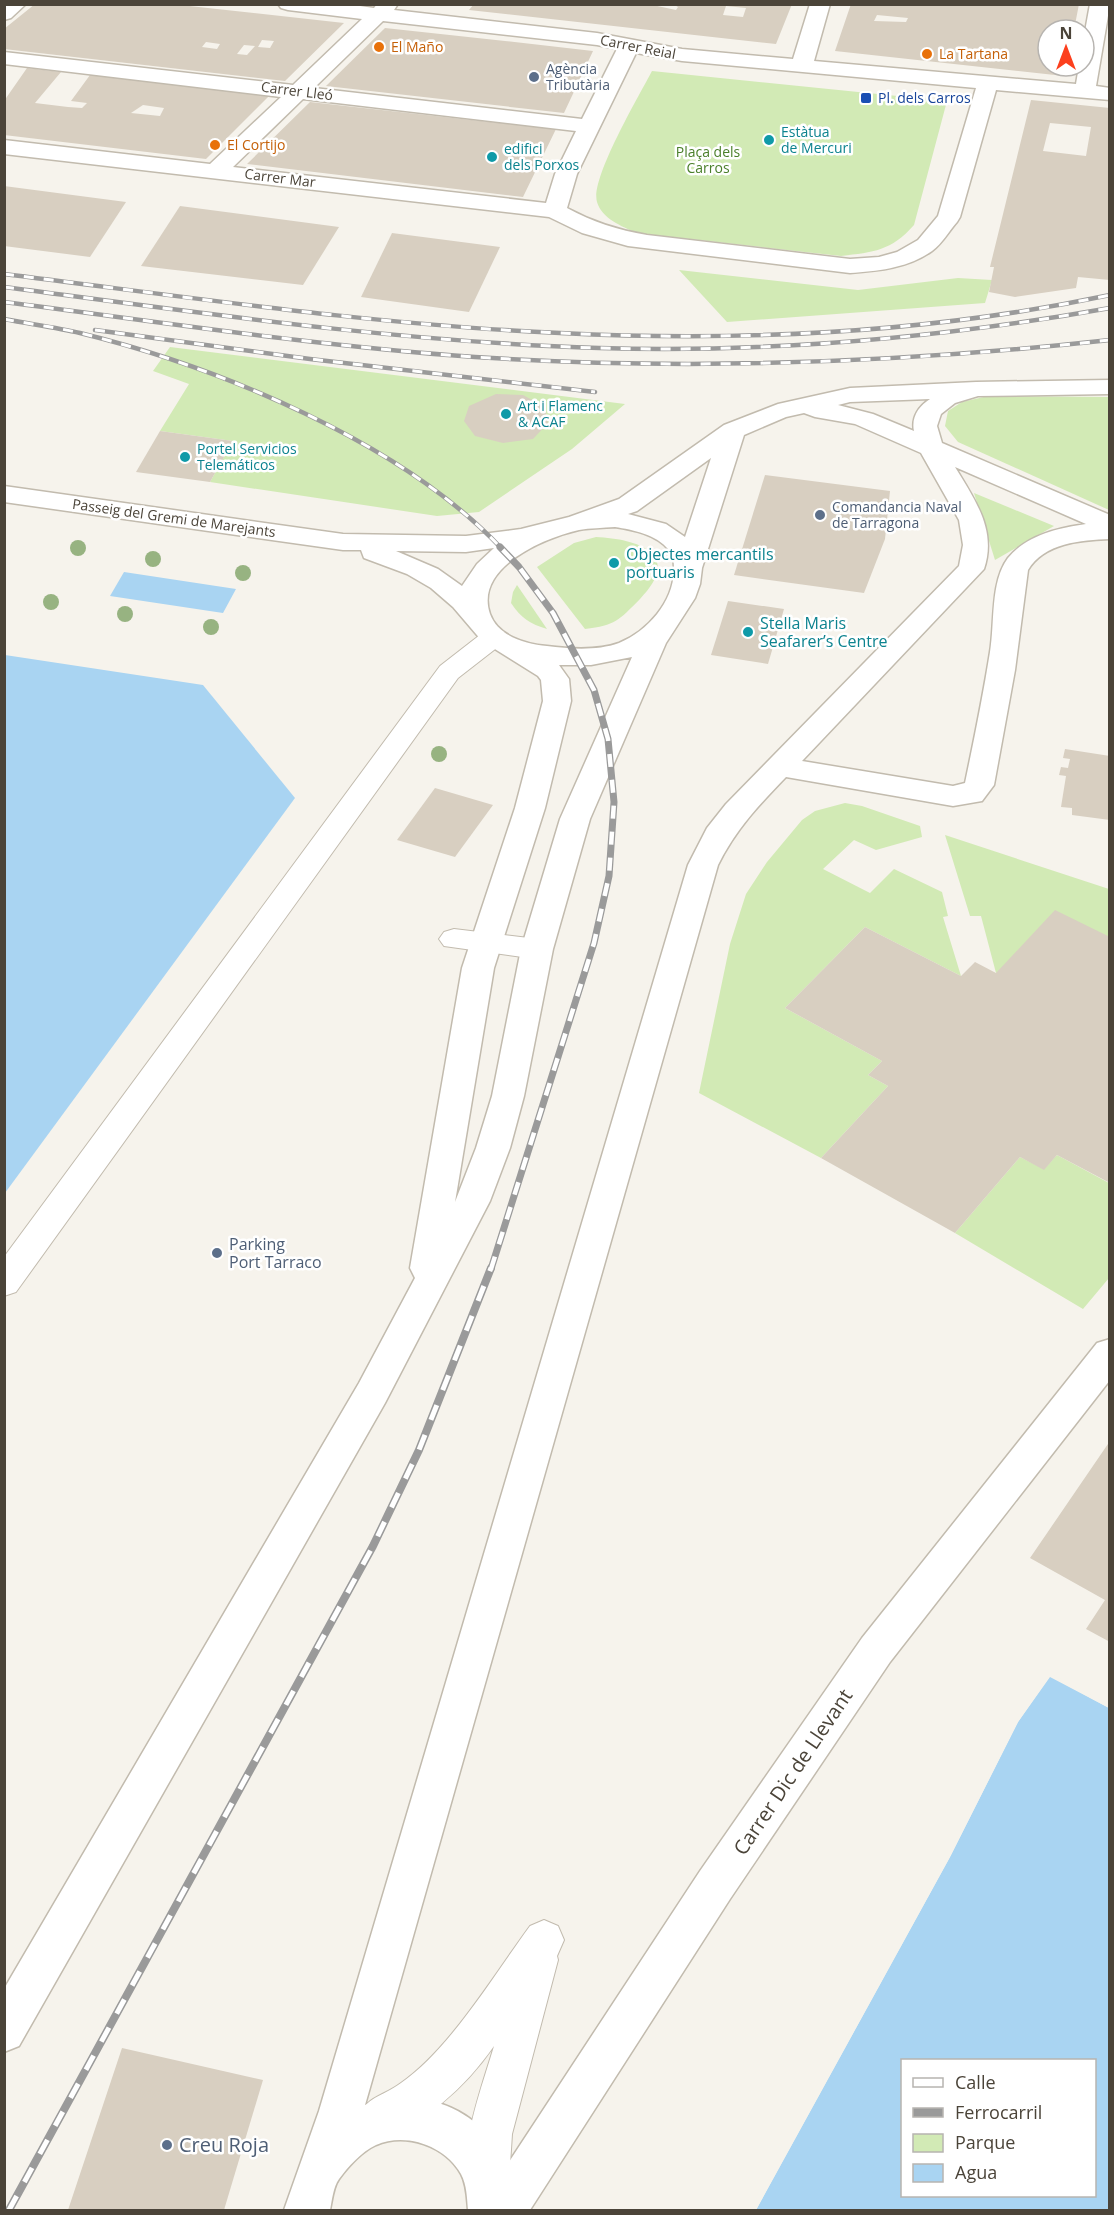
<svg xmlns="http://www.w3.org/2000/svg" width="1114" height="2215" font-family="'Open Sans',sans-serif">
<rect width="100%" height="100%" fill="#f6f3ec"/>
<g fill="#d2eab5">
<path d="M652 71 947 101 914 225C891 251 874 252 841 256L636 233C622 226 602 219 597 202 590 179 639 96 652 71Z"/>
<path d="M679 270 858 290 958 278 992 280 985 303 727 322Z"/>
<path d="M170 347 625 404 572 449 479 512 437 516 210 482 233 441 160 431 189 384 153 371Z"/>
<path d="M988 396 1109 397V510L958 442 945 426 948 411 962 402Z"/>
<path d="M974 493 1054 526 995 560Z"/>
<path d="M596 537C638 539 684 554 640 599 618 621 616 625 585 629L537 567 574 543Z"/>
<path d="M517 585 547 629C530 624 521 618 511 603L513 592Z"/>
<path d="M845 803 862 806 920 826 922 837 876 850 854 840 823 869 870 893 894 869 942 892 948 916 943 917 961 976 865 927 785 1008 882 1061 868 1075 888 1086 821 1158 699 1093 730 944 746 894 767 862 802 820 815 811Z"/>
<path d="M945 835 1109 889V937L996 973 981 916H970Z"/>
<path d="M1057 1155 1109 1183V1278L1083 1309 955 1233 1020 1157 1044 1169Z"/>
</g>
<g fill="#a9d4f2" fill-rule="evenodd">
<path d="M124 572 236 589 223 613 110 596Z"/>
<path d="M5 655 203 685 295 798 5 1193Z"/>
<path d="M1050 1676 1109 1708V2210H756L950 1857 1018 1722ZM902 2060H1094V2196H902Z"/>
</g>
<path fill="#f6f3ec" d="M1050 1673 1110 1705 1109 1708 1050 1677 1018 1722 950 1857 756 2210H753L948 1855 1016 1720Z"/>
<g fill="#d8cfc1" fill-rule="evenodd">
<path d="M35 4H171L344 23 285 81 4 49V29ZM262 40 274 41 270 48 258 47ZM206 42 220 44 217 49 202 47ZM244 45 255 46 247 55 237 54Z"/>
<path d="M474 4H648L676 10 678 7 673 4H792L776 44 469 10ZM726 6 746 8 743 17 723 15Z"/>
<path d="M851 4 926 5 1079 4 1074 30H1048V66H1066L1064 76 835 51ZM877 15 908 18 906 22 874 21Z"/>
<path d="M385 28 505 41 593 51 564 113 326 86Z"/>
<path d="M27 68 61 72 35 103 68 107 82 108 87 103 71 101 90 75 269 96 206 159 4 135V101ZM143 105 164 108 160 116 131 113Z"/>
<path d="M1031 100 1110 108V280L1078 277 1076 288 1015 297 989 292 994 267H990ZM1050 123 1091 127 1086 156 1043 151Z"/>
<path d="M310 102 462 119 556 129 523 197 247 164Z"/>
<path d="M4 186 126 202 90 257 4 246Z"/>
<path d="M180 206 339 227 303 285 141 266Z"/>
<path d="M392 233 500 247 469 312 361 297Z"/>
<path d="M496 394 523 395 545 407 548 423 533 439 503 443 475 436 464 421 469 406Z"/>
<path d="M160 431 233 441 210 482 136 472Z"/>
<path d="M765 475 890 491 885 539 864 593 734 575Z"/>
<path d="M728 601 784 609 768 664 711 655Z"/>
<path d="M1065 749 1110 756V820L1072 815V808L1061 807 1066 776 1059 775 1061 767 1068 768 1070 759 1063 758Z"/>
<path d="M435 788 493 805 455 857 397 840Z"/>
<path d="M1055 910 1110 937V1183L1057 1155 1044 1170 1020 1157 955 1233 821 1158 888 1086 868 1075 882 1061 785 1008 865 927 961 976 975 962 996 973Z"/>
<path d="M1110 1441V1642L1086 1629 1105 1600 1030 1558Z"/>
<path d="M122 2048 263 2080 224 2210H68Z"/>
</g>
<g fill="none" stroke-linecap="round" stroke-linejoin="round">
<g stroke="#c2bbae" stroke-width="2">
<g id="service">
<path d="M494 629 503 631 507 637 503 643 458 678 16 1292 4 1296V1257L440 666 485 631Z"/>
<path d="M454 929 537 939 548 942 552 949 548 956 537 959 444 946 439 939 444 932Z"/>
<path d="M544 1920 558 1926 564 1940 557 1956 558 1960 512 2134 509 2180 502 2195 487 2202 472 2195C455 2154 482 2088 494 2046 464 2089 427 2121 378 2141L363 2135 357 2120C367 2095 381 2098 401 2083 450 2049 494 1975 530 1926Z"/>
</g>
</g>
<g stroke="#c2bbae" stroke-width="3">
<g id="minor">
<path d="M4 4H26L11 18 4 20Z"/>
<path d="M278 4H346L374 8 377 4H398L394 10 597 33 682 49 793 59 810 4H830L814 61 1076 84 1079 66H1084V37L1090 4H1110L1096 86 1110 88V100L996 90 960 217 957 222C949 231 942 244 932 251 908 268 879 271 850 273L628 246 582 233 549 217 4 154V140L210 164 281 97 4 64V52L293 85 362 19 288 10 281 8ZM383 21 597 45 617 49 582 119 314 88ZM636 53 682 61 976 88 938 216 918 240 897 252 879 257 850 259 647 235C618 230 593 222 567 208L577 174ZM303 99 576 131 555 174 546 203 233 167Z"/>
<path d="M1110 380V394L978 396 955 403 941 414 937 426 942 443 1110 515V539C1081 540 1044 543 1028 570L1015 670 994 785 982 801 953 806 786 777C758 806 736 829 718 865L365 2105C408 2088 462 2101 491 2139 497 2148 501 2158 505 2168L700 1871 862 1638 1097 1343 1110 1339V1380L890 1662 730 1899 530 2210H468C467 2199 467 2185 461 2174 445 2146 406 2132 376 2145 361 2152 348 2167 339 2179 333 2187 332 2201 330 2210H284L319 2111 688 865 707 828 726 804 959 566 963 545 959 520 921 453 855 424 815 417 804 413 786 417 744 435 702 568 700 584 695 598 666 643 590 819 553 949 524 1096 510 1148 490 1201 385 1403 19 2046 4 2052V1989L359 1383 415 1278 410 1268 462 968 515 808 543 701 541 680 538 676 482 641 453 607 431 588 407 574 364 558 361 550H343L4 502V486L343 534 466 536 521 529 569 517 619 499 724 425 778 404 850 388 976 382ZM930 399C919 406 911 417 914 431L873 414 838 405 850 402ZM711 458 685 537 666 524 628 514 637 511ZM955 467 1086 524C1058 528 1027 535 1008 558 990 582 995 623 990 652 983 696 974 740 965 783L953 786 802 761 984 569C997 530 975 500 955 467ZM615 527C633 530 656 534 669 550 674 556 674 564 674 571 673 602 648 631 619 643 597 651 570 649 547 646 525 644 498 636 490 614 474 568 543 538 579 530 590 528 603 528 615 527ZM494 548 477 564 462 586 438 569 396 551 466 552ZM632 657 560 819 521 949 492 1096 476 1148 455 1202 494 968 545 808 571 701 569 679 559 665H591Z"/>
</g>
</g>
<use href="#service" fill="#fff" fill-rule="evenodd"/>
<use href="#minor" fill="#fff" fill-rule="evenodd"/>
<g stroke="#9a9a9a" stroke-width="4.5">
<g id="rail-far2">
<path d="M4 274C189 297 374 325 560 333 743 342 930 333 1110 295"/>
<path d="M4 287C202 313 399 342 599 348 771 353 941 338 1110 308"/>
<path d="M4 302C161 322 317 346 475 357 687 371 899 363 1110 340"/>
<path d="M4 319C29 324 55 327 80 333 219 367 403 443 502 549"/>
<path d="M95 330 310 359 595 392"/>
</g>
</g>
<g stroke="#9a9a9a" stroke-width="7">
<path id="rail-far1" d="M491 1269 594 943 609 876 614 802 608 739 594 690 553 613 519 567 500 547"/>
</g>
<g stroke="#9a9a9a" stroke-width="8">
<path id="rail" d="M9 2210 373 1546 419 1450 491 1268"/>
</g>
<use href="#rail-far2" stroke="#fff" stroke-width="3" stroke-dasharray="10" stroke-linecap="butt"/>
<use href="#rail-far1" stroke="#fff" stroke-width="4.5" stroke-dasharray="13" stroke-linecap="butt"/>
<use href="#rail" stroke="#fff" stroke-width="5" stroke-dasharray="16" stroke-linecap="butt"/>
</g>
<g fill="#97b381">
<circle cx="78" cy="548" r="8"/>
<circle cx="153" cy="559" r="8"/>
<circle cx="243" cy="573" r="8"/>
<circle cx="51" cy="602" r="8"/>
<circle cx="125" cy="614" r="8"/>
<circle cx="211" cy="627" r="8"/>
<circle cx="439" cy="754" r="8"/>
</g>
<g fill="#e8710a" stroke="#fff" stroke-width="2">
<circle cx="379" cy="47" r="6"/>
<circle cx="927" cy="54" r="6"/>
<circle cx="215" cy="145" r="6"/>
</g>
<g fill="#5c6f8a" stroke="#fff" stroke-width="2">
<circle cx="534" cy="77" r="6"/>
<circle cx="820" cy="515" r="6"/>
<circle cx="217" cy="1253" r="6"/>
<circle cx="167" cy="2145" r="6"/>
</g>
<rect fill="#1a4fb4" stroke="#fff" stroke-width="2" x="860" y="92" width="12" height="12" rx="3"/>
<g fill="#0f9aa8" stroke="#fff" stroke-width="2">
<circle cx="769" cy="140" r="6"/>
<circle cx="492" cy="157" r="6"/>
<circle cx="506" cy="414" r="6"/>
<circle cx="185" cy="457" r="6"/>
<circle cx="614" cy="563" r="6"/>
<circle cx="748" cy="632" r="6"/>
</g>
<g text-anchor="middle" stroke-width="5" stroke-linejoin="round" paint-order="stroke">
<g font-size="14" fill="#c56008" stroke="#fff" text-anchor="start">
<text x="391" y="52">El Maño</text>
<text x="939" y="59">La Tartana</text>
<text x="227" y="150">El Cortijo</text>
</g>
<g font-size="14" fill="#4b4439" stroke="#fff">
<text transform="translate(638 47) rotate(11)" y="5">Carrer Reial</text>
<text transform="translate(297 91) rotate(7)" y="5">Carrer Lleó</text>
<text transform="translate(280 178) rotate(7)" y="5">Carrer Mar</text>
<text transform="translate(174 518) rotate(8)" y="5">Passeig del Gremi de Marejants</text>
</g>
<g font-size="14" fill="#4e5e75" stroke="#fff" text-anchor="start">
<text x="546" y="74">Agència<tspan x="546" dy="16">Tributària</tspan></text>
<text x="832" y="512">Comandancia Naval<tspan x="832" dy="16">de Tarragona</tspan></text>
</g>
<g font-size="14" fill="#164399" stroke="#fff" text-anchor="start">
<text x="878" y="103">Pl. dels Carros</text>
</g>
<g font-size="14" fill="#0d838f" stroke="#fff" text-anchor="start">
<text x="781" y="137">Estàtua<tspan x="781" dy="16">de Mercuri</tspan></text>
<text x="504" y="154">edifici<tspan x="504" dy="16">dels Porxos</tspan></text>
<text x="518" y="411">Art i Flamenc<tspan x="518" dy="16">&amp; ACAF</tspan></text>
<text x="197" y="454">Portel Servicios<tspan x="197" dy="16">Telemáticos</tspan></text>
</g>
<g font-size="14" fill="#4a7f2a" stroke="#fff">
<text x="708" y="157">Plaça dels<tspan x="708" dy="16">Carros</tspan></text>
</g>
<g font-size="16" fill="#0d838f" stroke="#fff" text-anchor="start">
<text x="626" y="560">Objectes mercantils<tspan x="626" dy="18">portuaris</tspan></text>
<text x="760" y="629">Stella Maris<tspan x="760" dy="18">Seafarer’s Centre</tspan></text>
</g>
<g font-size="16" fill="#4e5e75" stroke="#fff" text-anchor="start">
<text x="229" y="1250">Parking<tspan x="229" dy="18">Port Tarraco</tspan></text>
</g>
<g font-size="20" fill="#4b4439" stroke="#fff">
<text transform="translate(793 1772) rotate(-56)" y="7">Carrer Dic de Llevant</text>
</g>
<g font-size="20" fill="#4e5e75" stroke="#fff" text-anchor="start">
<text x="179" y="2152">Creu Roja</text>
</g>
</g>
<rect width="1114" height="2215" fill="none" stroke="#4b4439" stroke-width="12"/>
<rect x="901" y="2059" width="195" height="138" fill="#ffffff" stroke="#b7b4b0" stroke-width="1.5"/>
<rect x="913" y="2078" width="30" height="9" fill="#ffffff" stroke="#b7b4b0" stroke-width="1.5"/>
<text x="955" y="2089" font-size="18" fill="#4b4439">Calle</text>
<rect x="913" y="2108" width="30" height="9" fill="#9a9a9a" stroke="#b7b4b0" stroke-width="1.5"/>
<text x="955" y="2119" font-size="18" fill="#4b4439">Ferrocarril</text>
<rect x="913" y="2134" width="30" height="18" fill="#d2eab5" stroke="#b7b4b0" stroke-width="1.5"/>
<text x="955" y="2149" font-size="18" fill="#4b4439">Parque</text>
<rect x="913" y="2164" width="30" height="18" fill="#a9d4f2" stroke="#b7b4b0" stroke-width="1.5"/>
<text x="955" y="2179" font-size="18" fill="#4b4439">Agua</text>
<g transform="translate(1066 48)"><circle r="28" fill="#ffffff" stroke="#b7b4b0" stroke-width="1.5"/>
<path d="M0-4.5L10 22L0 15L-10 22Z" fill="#fc3f1d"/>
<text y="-9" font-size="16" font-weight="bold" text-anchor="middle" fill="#4b4439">N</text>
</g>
</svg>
